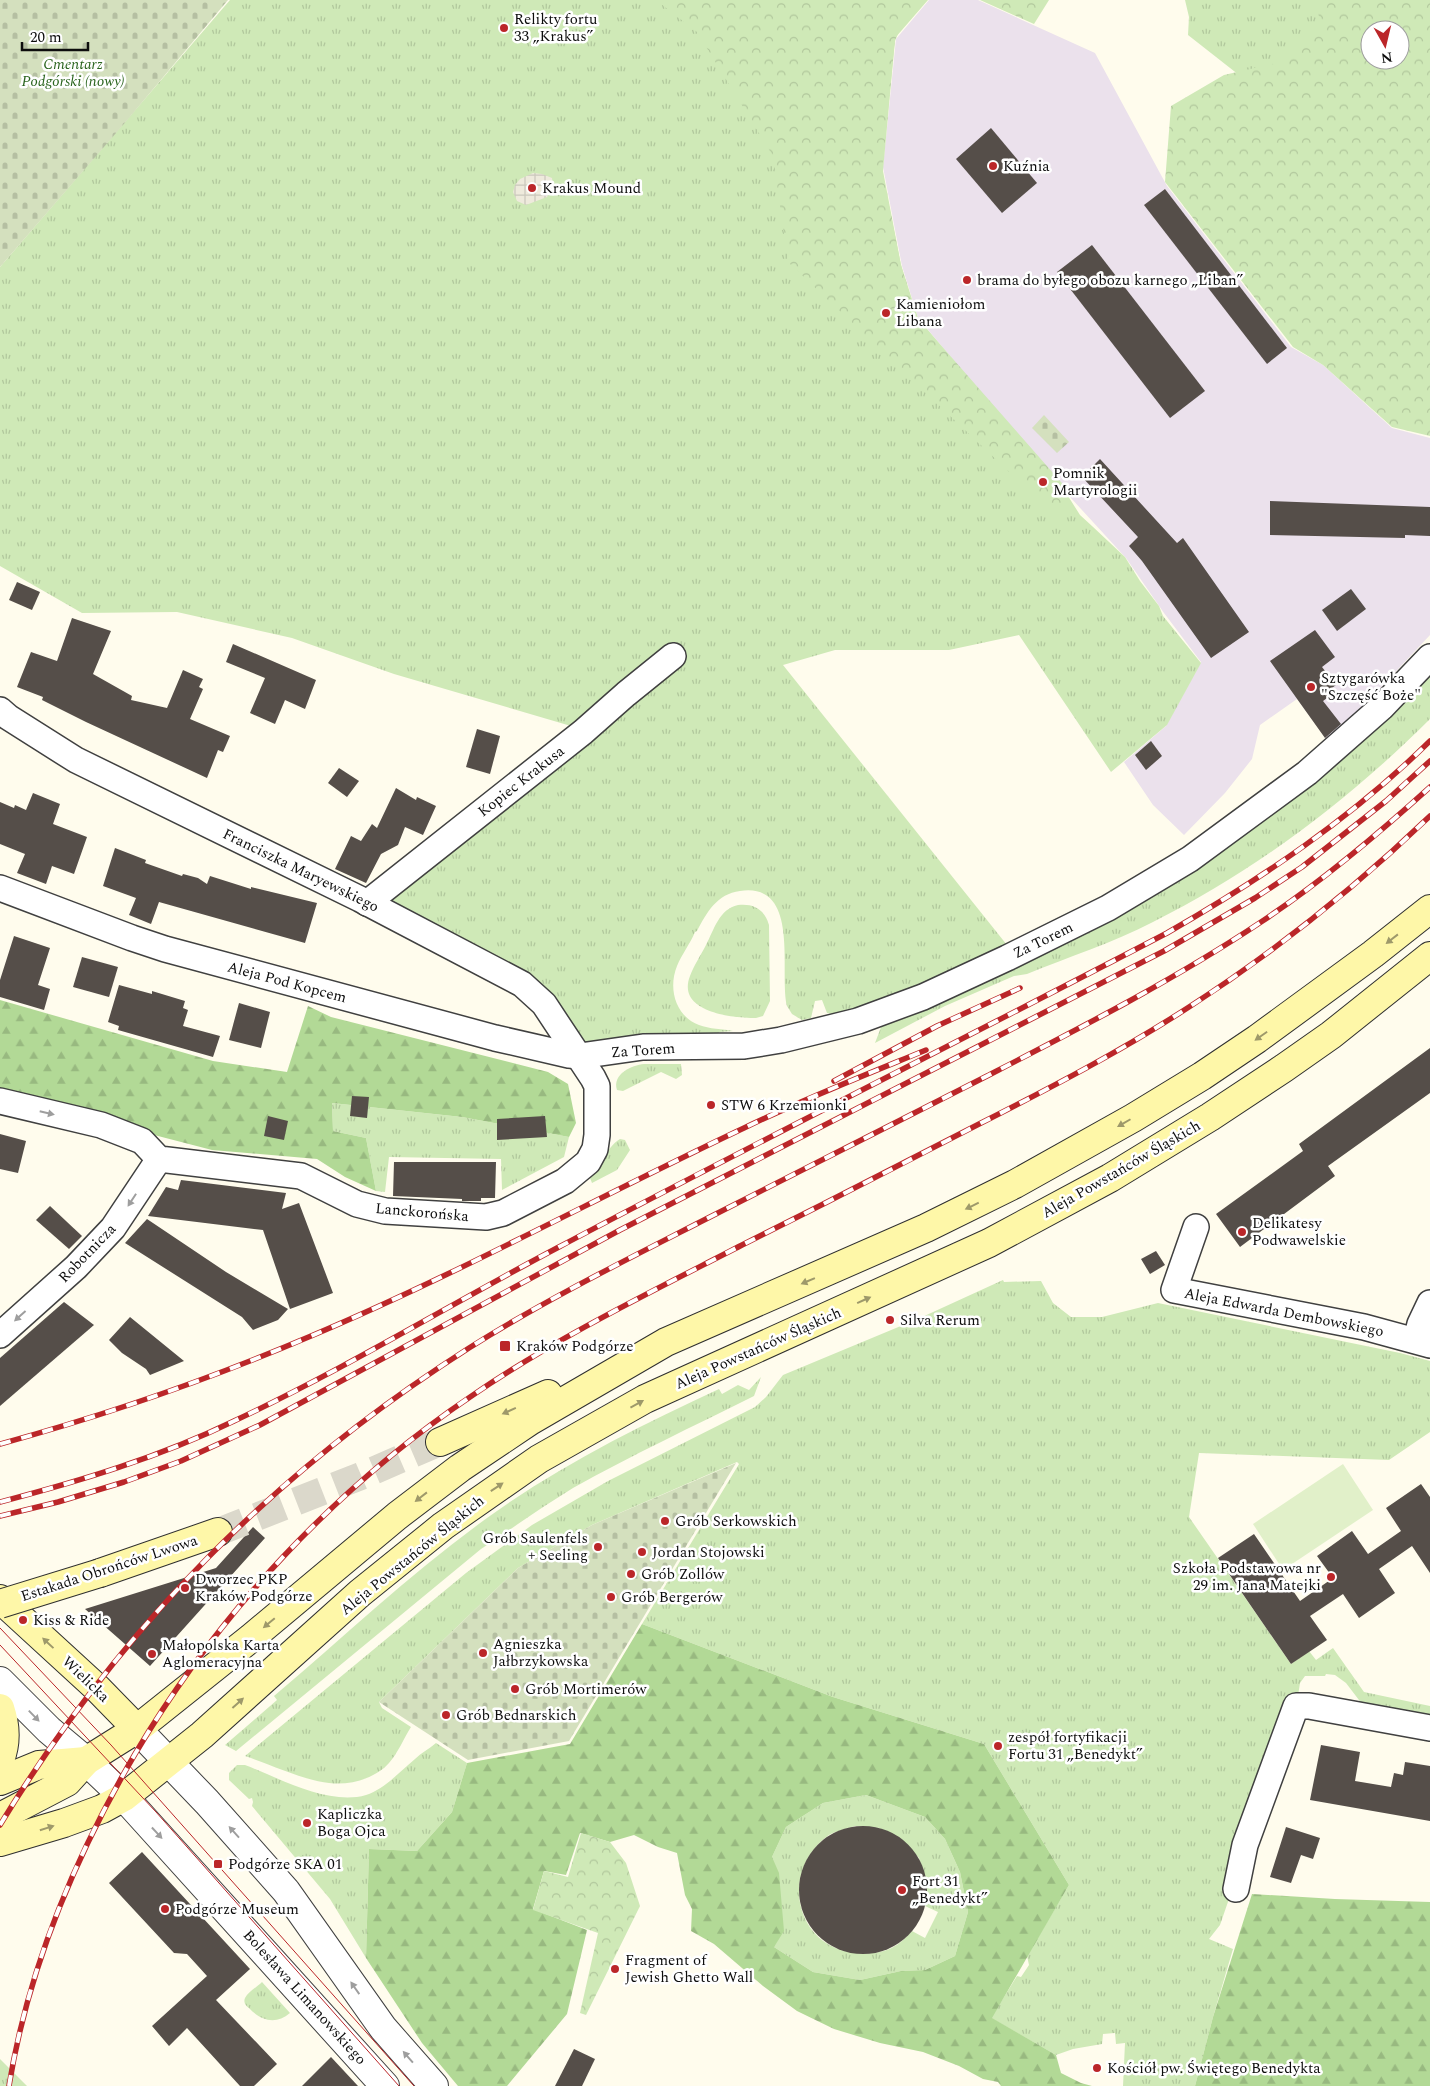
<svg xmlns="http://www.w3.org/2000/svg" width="1430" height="2086" font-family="Spectral,serif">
<defs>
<pattern id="grass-tufts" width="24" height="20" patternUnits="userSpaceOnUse" patternTransform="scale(1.25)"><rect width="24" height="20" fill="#cfe9b7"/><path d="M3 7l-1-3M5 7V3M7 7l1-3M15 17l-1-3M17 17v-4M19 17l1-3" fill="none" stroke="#b1c79c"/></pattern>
<pattern id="forest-firs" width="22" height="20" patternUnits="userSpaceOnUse" patternTransform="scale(1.25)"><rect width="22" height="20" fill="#b2d996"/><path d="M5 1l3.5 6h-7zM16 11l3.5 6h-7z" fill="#98b980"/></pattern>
<pattern id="cemetery-stones" width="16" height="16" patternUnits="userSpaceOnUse" patternTransform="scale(1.25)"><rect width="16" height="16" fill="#d4e0be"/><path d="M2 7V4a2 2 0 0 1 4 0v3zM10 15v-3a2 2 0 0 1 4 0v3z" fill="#b5bfa2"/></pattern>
<pattern id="park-crowns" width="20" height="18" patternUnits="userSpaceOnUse" patternTransform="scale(1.25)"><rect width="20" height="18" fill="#cfe9b7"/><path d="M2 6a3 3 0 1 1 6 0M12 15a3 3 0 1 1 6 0" fill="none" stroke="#b1c79c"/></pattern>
<pattern id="plaza-grid" width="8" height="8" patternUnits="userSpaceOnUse" patternTransform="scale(1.25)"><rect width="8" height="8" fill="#eeeadc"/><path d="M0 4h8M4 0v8" fill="none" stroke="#cbc8bc"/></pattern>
</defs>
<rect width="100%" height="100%" fill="#fffced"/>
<path fill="#ebe1ec" d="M929 0H978L1095 53 1167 186 1291 347 1323 365 1392 428 1430 438V635L1329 743 1297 699 1260 725 1252 759 1225 793 1184 835 1153 805 1124 762 1166 726 1201 662 1164 613 1126 558 1048 473 918 318 902 266 883 167 896 39Z"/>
<g fill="url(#grass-tufts)" fill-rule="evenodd">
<path d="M230 0H928L895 38 883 171 901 265 918 318 1059 490 1068 496 1080 515 1092 526 1125 557 1140 581 1159 606 1163 616 1201 663 1167 725 1111 772 1019 635 949 650H835L783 665 1007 945 951 973 879 1002 838 1015 827 1013 822 1000 815 1001 811 1018 802 1020 792 1014 787 1006C779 971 801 882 740 891 717 894 707 912 697 931L695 932C690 944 682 954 677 966 668 988 675 1016 699 1025 709 1029 723 1029 733 1031L719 1032 717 1038 585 1043 385 901 588 731 394 674 292 638 177 612 82 613 0 566V267Z"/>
<path d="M1185 0H1368L1267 97 1188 35 1189 17Z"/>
<path d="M1430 668V719C1349 800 1255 871 1153 922 1113 943 1068 957 1027 974L1014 976 945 1006 875 1043 883 1022 1063 942Z"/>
<path d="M738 905C754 903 765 910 769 925L770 1001 763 1016 756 1018C732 1018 676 1012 690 976 694 965 701 955 706 945 714 930 719 909 738 905Z"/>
<path d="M644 1064H681L682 1075 676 1079 661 1072 623 1091 617 1090C612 1074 632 1065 644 1064Z"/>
<path d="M332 1103 462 1117 569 1137 564 1157 502 1190 501 1159 389 1157 385 1192 376 1191 366 1138 333 1131Z"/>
<path d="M620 1139 625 1140 630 1150 617 1170 592 1183 590 1178C603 1166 605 1148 620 1139Z"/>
<path d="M1003 1280 1004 1282 1041 1281 1053 1303 1071 1317H1102L1158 1303 1400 1353 1430 1361V1432L1389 1460 1199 1453 1189 1517 1291 1664 1309 1651 1316 1660 1333 1648 1364 1692 1430 1706V1720L1362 1704 1346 1683 1335 1675 1326 1674 1325 1676H1305L1300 1683 1297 1702 1220 1925 1209 1939 1233 1949 1213 2017 1195 2086H1123L1125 2043 1116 2044 1115 2033 1103 2034 1102 2044 1073 2049 1056 2055 991 2018 1017 1976 1021 1977 1029 1965 1027 1956 1069 1885 984 1744 833 1697 642 1624 739 1464 737 1462 592 1525 518 1568 379 1702 382 1708 411 1727C404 1738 398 1753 389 1763 376 1778 350 1786 329 1783 306 1781 269 1764 245 1756L466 1573 532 1525 608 1481 755 1407 766 1397 783 1375 920 1318Z"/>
<path d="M761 1377 754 1396C694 1426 632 1455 573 1488 542 1507 511 1529 481 1549L236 1751 225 1745 277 1700 274 1696C345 1636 412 1572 487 1518 559 1466 639 1426 719 1389L722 1394 738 1385 749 1390Z"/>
<path d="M436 1743 467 1763 452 1812 417 1851 369 1849 366 1958 330 1899 252 1806 253 1802 252 1798 249 1799 229 1780V1773L237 1765H245C279 1778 329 1806 366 1795 385 1789 399 1772 415 1759 421 1753 429 1749 436 1743Z"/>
<path d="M866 1795 925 1817 945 1839 960 1872 968 1912 955 1956 925 1970 901 1971 860 1980 813 1972 774 1947 772 1857 786 1827 823 1803ZM855 1826 879 1828 902 1840 919 1858 926 1883 925 1906 938 1912 925 1938 912 1931C907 1936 901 1943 895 1946 884 1953 870 1954 857 1953 794 1948 779 1870 829 1835 836 1831 847 1829 855 1826Z"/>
<path d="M262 1982 290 2013C276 2025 261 2021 249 2008 246 2006 243 2003 245 1998 248 1992 257 1987 262 1982Z"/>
<path d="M0 2059 27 2086H0Z"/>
</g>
<g fill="url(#forest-firs)" fill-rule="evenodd">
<path d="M0 1000 213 1061 287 1072 308 1006 331 1017 548 1072 568 1084 576 1123 569 1137 462 1117 332 1103 333 1131 366 1138 376 1191 345 1177 317 1159 212 1150 0 1095Z"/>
<path d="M642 1624 833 1697 984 1744 1069 1885 992 2018 1056 2055 1061 2073 1081 2083 1092 2086H1001L998 2082 983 2079 959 2066 923 2052 880 2043 834 2029 797 2011 763 1986 714 1944 691 1931 692 1909 685 1895 677 1853 658 1847 634 1835 610 1842 580 1833 566 1875 544 1871 533 1909 587 1930 567 2014 507 2086H458L422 2043 366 1958 369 1849 417 1851 452 1812 467 1763 570 1744ZM866 1795 925 1817 945 1839 960 1872 968 1912 955 1956 925 1970 901 1971 860 1980 813 1972 774 1947 784 1931 779 1873 772 1857 786 1827 823 1803Z"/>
<path d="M1252 1894 1335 1899 1430 1902V2086H1195L1213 2017Z"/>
</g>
<g fill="url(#cemetery-stones)">
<path d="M0 0H228L123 125 0 267Z"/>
<path d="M1044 415 1069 442 1057 453 1032 428Z"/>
<path d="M736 1463 569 1741 468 1760 379 1702 518 1568 592 1525Z"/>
</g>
<g fill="url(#park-crowns)" fill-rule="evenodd">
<path d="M656 0H926L900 29 895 41 882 171 901 265 917 318 1068 490 1062 522 788 262 773 156 697 32Z"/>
<path d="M980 0H1049L1034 24Z"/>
<path d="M1316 0H1430V436L1392 427 1323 365 1293 347 1165 182 1171 106 1224 75 1285 61 1320 23ZM1370 30H1400V60H1370Z"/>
<path d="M581 1833 610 1842 626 1863 640 1906 586 2015 580 2013 598 1933 533 1910 544 1871 568 1877Z"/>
</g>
<path fill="#e1f0c9" d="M1343 1464 1373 1510 1283 1570 1253 1524Z"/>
<path fill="url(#plaza-grid)" d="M533 173 542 174 552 178 553 188 547 197 526 205 517 201 513 192 515 185 520 179Z"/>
<g fill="#554e49">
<path d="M991 128 1037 183 1002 213 956 159Z"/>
<path d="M1165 189 1287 348 1267 364 1144 205Z"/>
<path d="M1092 245 1205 391 1170 418 1057 272Z"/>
<path d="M1100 459 1177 543 1183 538 1249 632 1211 658 1142 561 1129 546 1138 537 1082 477Z"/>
<path d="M1270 501 1430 507V536L1405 535V538L1270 535Z"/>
<path d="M17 582 40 592 32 610 9 600Z"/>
<path d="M1351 589 1366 609 1337 631 1322 610Z"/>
<path d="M72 618 111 631 93 674 132 696 131 700 167 708 183 670 203 679 199 687 203 689 190 719 230 736 223 752 218 750 207 778 86 722 42 700 43 697 17 687 31 652 57 661Z"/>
<path d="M1315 630 1335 657 1322 667 1336 685 1332 688 1335 692 1323 701 1341 724 1325 738 1270 661Z"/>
<path d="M233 644 316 680 305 709 285 700 275 724 250 713 265 678 226 662Z"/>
<path d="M477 729 500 736 490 774 466 767Z"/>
<path d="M1151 741 1162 756 1146 770 1135 755Z"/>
<path d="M339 768 359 781 347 797 328 783Z"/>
<path d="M396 788 416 800 417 797 436 806 423 835 405 827 398 845 381 854 366 883 335 869 351 836 361 841 372 824 377 828Z"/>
<path d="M33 793 60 804 53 824 87 837 74 874 52 866 46 884 17 873 25 854 0 844V802L14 808 15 805 26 810Z"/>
<path d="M115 848 146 860 145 863 182 876 183 874 198 878 207 884 210 876 251 889V887L317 903 305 943 159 902 151 924 129 915 136 898 103 886Z"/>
<path d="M14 936 50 948 38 985 50 989 44 1010 0 997V980Z"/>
<path d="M82 957 118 967 109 997 73 987Z"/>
<path d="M119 985 152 994V991L185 1001 183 1008 188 1010 183 1026 220 1036 213 1057 118 1030 119 1026 108 1022Z"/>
<path d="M239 1003 270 1012 261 1048 229 1040Z"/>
<path d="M1430 1048V1093L1328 1166 1335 1176 1240 1247 1216 1214 1303 1151 1299 1144Z"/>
<path d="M352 1096 369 1097 367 1118 350 1116Z"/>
<path d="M268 1116 288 1121 284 1140 264 1136Z"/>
<path d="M545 1116 547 1137 497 1140V1119Z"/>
<path d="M0 1134 26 1141 18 1173 0 1169Z"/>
<path d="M394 1162H496L495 1198H481V1201H462V1199L393 1196Z"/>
<path d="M181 1180 286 1193 282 1209 299 1203 333 1293 290 1309 263 1230 148 1216 166 1187 178 1190Z"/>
<path d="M50 1206 82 1236 69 1249 36 1220Z"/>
<path d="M147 1219 226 1272 288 1309 278 1320 253 1330 242 1317 125 1243Z"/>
<path d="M1156 1251 1165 1265 1150 1274 1141 1259Z"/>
<path d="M64 1302 94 1325 0 1406V1358Z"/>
<path d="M130 1317 184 1361 150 1375 146 1369 122 1353 109 1340Z"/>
<path d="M1421 1484 1430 1497V1573L1412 1546 1379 1569 1395 1593 1359 1618 1343 1594 1310 1616 1327 1640 1291 1664 1218 1558 1254 1534 1300 1601 1333 1578 1317 1556 1352 1531 1368 1554 1401 1531 1386 1508Z"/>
<path d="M253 1527 265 1538 150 1666 85 1609 216 1568Z"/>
<path d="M1321 1745 1360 1752 1355 1781 1391 1787 1394 1773 1403 1775 1405 1762 1430 1766V1821L1310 1800Z"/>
<circle cx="863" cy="1890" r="64"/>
<path d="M1286 1827 1320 1838 1313 1859 1301 1855 1291 1883 1270 1877Z"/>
<path d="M142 1852 250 1969 216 2000 277 2064 254 2086H240L187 2028 169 2046 152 2026 207 1976 187 1954 174 1953 109 1883Z"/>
<path d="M574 2049 595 2059 582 2086H555Z"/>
<path d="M331 2057 358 2086H302Z"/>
</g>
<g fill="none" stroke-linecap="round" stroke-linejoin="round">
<path stroke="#dbd8cb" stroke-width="28" stroke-dasharray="28 14" stroke-linecap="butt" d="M218 1532 361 1476 440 1442"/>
<g stroke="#404040" stroke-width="28">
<g id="minor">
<path d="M0 710 8 717 76 760 360 899 522 984 544 1004 593 1078 597 1086V1135L595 1149 588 1162 565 1181 503 1213 486 1217 385 1211 357 1204 301 1176 159 1159 142 1141 101 1125 0 1101"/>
<path d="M0 888 132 938 165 949 495 1038 569 1055 580 1056 643 1047 744 1046 781 1040 858 1021 923 997 1007 958 1108 908 1190 859 1307 773 1382 707 1430 657"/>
<path d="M367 903 583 732 626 694 673 656"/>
<path d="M1196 1227 1174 1290 1364 1327 1430 1345"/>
<path d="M0 1335 76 1267 113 1228 159 1159"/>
<path d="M1416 1340 1420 1324 1430 1303"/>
<path d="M1236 1889 1245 1845 1296 1706H1309L1430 1728"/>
</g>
</g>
<g stroke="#404040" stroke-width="30">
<g id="tertiary">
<path d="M0 1681 49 1730 86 1761 124 1797 385 2086"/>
<path d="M137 1729 207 1802 286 1891 383 2028 434 2086"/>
</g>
</g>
<g stroke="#2f2f2f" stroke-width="30">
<g id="secondary">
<path d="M440 1442 548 1394"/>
<path d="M100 1573 218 1532"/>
<path d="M0 1599 97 1688 137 1729"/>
<path d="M0 1708C6 1726 7 1742 0 1760"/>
<path d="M0 1781 39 1765 86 1761"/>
<path d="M0 1817 67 1782 86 1761 137 1729 251 1638 397 1516 460 1468 530 1421 666 1342 926 1228 1015 1184 1133 1118 1202 1076 1257 1039 1373 954 1430 909"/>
<path d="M0 1842 64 1823 102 1809 124 1797 202 1735 360 1593 443 1526 539 1459 645 1399 989 1243 1110 1178 1210 1117 1284 1068 1331 1035 1430 956"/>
</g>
</g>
<use href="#minor" stroke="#fff" stroke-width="25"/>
<use href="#tertiary" stroke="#fff" stroke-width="28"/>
<use href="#secondary" stroke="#fef7a8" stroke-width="28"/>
<g stroke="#bb2629" stroke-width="1">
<path d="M0 1628 111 1745 414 2086"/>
<path d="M0 1645 156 1812 399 2086"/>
</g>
<g stroke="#bb2629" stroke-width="5.5">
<g id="rail">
<path d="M834 1081 937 1026 1020 988"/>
<path d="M0 1444C106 1415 210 1379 311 1336 458 1274 600 1196 744 1128 804 1099 865 1075 926 1050"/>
<path d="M0 1502C80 1481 160 1457 234 1421 345 1369 449 1305 557 1248 759 1141 964 1039 1167 933 1261 879 1352 818 1430 741"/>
<path d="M0 1516 58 1502 124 1482 181 1461 260 1425 620 1230 1164 951 1255 898 1302 867 1386 801 1430 761"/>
<path d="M0 1825C120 1628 274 1472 469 1348 545 1300 626 1260 706 1219 800 1171 893 1124 987 1076 1080 1028 1174 980 1261 922 1321 882 1376 836 1430 787"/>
<path d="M9 2086C28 1968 75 1857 135 1754 219 1612 336 1487 473 1395 558 1337 651 1292 742 1245 822 1205 902 1164 981 1123 1052 1087 1123 1050 1189 1007 1276 951 1356 887 1430 816"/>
</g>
</g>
<use href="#rail" stroke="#fff" stroke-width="4" stroke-dasharray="11" stroke-linecap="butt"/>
<g stroke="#2f2f2f" stroke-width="30" stroke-linecap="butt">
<path id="secondary-bridge" d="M0 1604 100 1573"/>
</g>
<use href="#secondary-bridge" stroke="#fef7a8" stroke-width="28"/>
</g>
<defs><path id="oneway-solid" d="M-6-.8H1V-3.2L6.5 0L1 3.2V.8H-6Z" transform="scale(1.25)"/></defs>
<g fill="#9e996a">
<use href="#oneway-solid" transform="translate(1392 939) rotate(142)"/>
<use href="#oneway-solid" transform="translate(1261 1036) rotate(145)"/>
<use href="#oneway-solid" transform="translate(1124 1123) rotate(150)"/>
<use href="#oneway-solid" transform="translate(972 1206) rotate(154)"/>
<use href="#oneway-solid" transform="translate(808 1281) rotate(157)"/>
<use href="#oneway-solid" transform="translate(864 1300) rotate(-24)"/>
<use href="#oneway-solid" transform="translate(637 1404) rotate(-29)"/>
<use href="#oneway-solid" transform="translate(509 1411) rotate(156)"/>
<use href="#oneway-solid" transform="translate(497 1487) rotate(-34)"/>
<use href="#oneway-solid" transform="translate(421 1497) rotate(142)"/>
<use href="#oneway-solid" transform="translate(269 1623) rotate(140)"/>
<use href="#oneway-solid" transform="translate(48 1643) rotate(-137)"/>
<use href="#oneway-solid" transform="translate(238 1703) rotate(-42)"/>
<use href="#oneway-solid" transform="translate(47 1828) rotate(-18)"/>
</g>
<g fill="#9e9e9e">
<use href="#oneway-solid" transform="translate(47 1113) rotate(13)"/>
<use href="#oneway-solid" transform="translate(132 1200) rotate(123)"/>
<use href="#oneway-solid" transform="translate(20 1316) rotate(138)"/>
<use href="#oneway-solid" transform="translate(34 1716) rotate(46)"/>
<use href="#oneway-solid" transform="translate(234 1832) rotate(-132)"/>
<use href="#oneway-solid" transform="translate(157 1833) rotate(47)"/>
<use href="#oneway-solid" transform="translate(355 1988) rotate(-125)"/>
<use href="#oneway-solid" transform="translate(408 2057) rotate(-131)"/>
</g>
<g fill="#bb2629" stroke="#fff" stroke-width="2">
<circle cx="504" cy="28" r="5"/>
<circle cx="993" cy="166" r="5"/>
<circle cx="532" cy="188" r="5"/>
<circle cx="967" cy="280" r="5"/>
<circle cx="886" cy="313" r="5"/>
<circle cx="1043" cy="482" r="5"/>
<circle cx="1311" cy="687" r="5"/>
<circle cx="711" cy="1105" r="5"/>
<circle cx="1242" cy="1232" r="5"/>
<circle cx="890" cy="1320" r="5"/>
<rect x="499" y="1340" width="12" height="12" rx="2.5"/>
<circle cx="665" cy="1521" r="5"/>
<circle cx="598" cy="1547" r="5"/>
<circle cx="642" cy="1552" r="5"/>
<circle cx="631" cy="1574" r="5"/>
<circle cx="1331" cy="1577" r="5"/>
<circle cx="185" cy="1588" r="5"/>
<circle cx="611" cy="1597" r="5"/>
<circle cx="23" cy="1620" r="5"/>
<circle cx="483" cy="1653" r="5"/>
<circle cx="152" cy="1654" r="5"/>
<circle cx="515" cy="1689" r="5"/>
<circle cx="446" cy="1715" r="5"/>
<circle cx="998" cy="1746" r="5"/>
<circle cx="307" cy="1823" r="5"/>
<rect x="213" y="1859" width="10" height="10" rx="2.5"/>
<circle cx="902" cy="1890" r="5"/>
<circle cx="165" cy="1909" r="5"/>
<circle cx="615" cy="1969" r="5"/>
<circle cx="1097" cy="2068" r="5"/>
</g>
<g text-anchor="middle" stroke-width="5" stroke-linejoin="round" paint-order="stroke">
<g font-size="15" fill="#0d0d0d" stroke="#fff" text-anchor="start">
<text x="514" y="24">Relikty fortu<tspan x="514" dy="17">33 „Krakus”</tspan></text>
<text x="1003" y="171">Kuźnia</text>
<text x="542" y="193">Krakus Mound</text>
<text x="977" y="285">brama do byłego obozu karnego „Liban”</text>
<text x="896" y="309">Kamieniołom<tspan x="896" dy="17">Libana</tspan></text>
<text x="1053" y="478">Pomnik<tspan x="1053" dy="17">Martyrologii</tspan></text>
<text x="1321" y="683">Sztygarówka<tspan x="1321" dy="17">"Szczęść Boże"</tspan></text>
<text x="721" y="1110">STW 6 Krzemionki</text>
<text x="1252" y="1228">Delikatesy<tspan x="1252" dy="17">Podwawelskie</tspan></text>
<text x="900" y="1325">Silva Rerum</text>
<text x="516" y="1351">Kraków Podgórze</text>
<text x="675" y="1526">Grób Serkowskich</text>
<text x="588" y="1543" text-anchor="end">Grób Saulenfels<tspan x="588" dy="17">+ Seeling</tspan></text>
<text x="652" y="1557">Jordan Stojowski</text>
<text x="1321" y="1573" text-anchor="end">Szkoła Podstawowa nr<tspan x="1321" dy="17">29 im. Jana Matejki</tspan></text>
<text x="641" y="1579">Grób Zollów</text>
<text x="195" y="1584">Dworzec PKP<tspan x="195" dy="17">Kraków Podgórze</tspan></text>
<text x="621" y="1602">Grób Bergerów</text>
<text x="33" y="1625">Kiss &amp; Ride</text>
<text x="493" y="1649">Agnieszka<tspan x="493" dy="17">Jałbrzykowska</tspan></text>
<text x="162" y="1650">Małopolska Karta<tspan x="162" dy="17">Aglomeracyjna</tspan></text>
<text x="525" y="1694">Grób Mortimerów</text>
<text x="456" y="1720">Grób Bednarskich</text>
<text x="1008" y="1742">zespół fortyfikacji<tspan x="1008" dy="17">Fortu 31 „Benedykt”</tspan></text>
<text x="317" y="1819">Kapliczka<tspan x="317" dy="17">Boga Ojca</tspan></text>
<text x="228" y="1869">Podgórze SKA 01</text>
<text x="912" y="1886">Fort 31<tspan x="912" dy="17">„Benedykt”</tspan></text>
<text x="175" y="1914">Podgórze Museum</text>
<text x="625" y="1965">Fragment of<tspan x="625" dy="17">Jewish Ghetto Wall</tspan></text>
<text x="1107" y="2073">Kościół pw. Świętego Benedykta</text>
</g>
<g font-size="15" font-style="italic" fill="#2a641e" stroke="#fff">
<text x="73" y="69">Cmentarz<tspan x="73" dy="17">Podgórski (nowy)</tspan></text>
</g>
<g font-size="15" fill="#0d0d0d" stroke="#fff">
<text transform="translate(521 781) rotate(-38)" y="5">Kopiec Krakusa</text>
<text transform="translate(301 870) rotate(26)" y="5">Franciszka Maryewskiego</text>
<text transform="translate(1043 940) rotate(-26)" y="5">Za Torem</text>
<text transform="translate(287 982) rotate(15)" y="5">Aleja Pod Kopcem</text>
<text transform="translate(643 1050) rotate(-4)" y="5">Za Torem</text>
<text transform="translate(1121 1169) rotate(-30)" y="5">Aleja Powstańców Śląskich</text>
<text transform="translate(422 1212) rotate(5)" y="5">Lanckorońska</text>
<text transform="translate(87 1253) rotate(-46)" y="5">Robotnicza</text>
<text transform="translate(1284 1312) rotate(11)" y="5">Aleja Edwarda Dembowskiego</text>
<text transform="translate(758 1348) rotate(-24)" y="5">Aleja Powstańców Śląskich</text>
<text transform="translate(412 1555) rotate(-39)" y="5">Aleja Powstańców Śląskich</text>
<text transform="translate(109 1568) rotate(-18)" y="5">Estakada Obrońców Lwowa</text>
<text transform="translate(86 1679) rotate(44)" y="5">Wielicka</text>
<text transform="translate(305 1997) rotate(48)" y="5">Bolesława Limanowskiego</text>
</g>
</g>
<g transform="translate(1385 45) rotate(172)"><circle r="24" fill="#ffffff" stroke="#9e9e9e"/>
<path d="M0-4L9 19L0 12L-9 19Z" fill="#bb2629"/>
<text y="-8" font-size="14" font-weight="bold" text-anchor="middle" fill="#0d0d0d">N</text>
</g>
<path d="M22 42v8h66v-8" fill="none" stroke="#0d0d0d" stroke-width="2.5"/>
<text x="30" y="42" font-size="15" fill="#0d0d0d" stroke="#ffffff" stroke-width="4" paint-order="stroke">20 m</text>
</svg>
